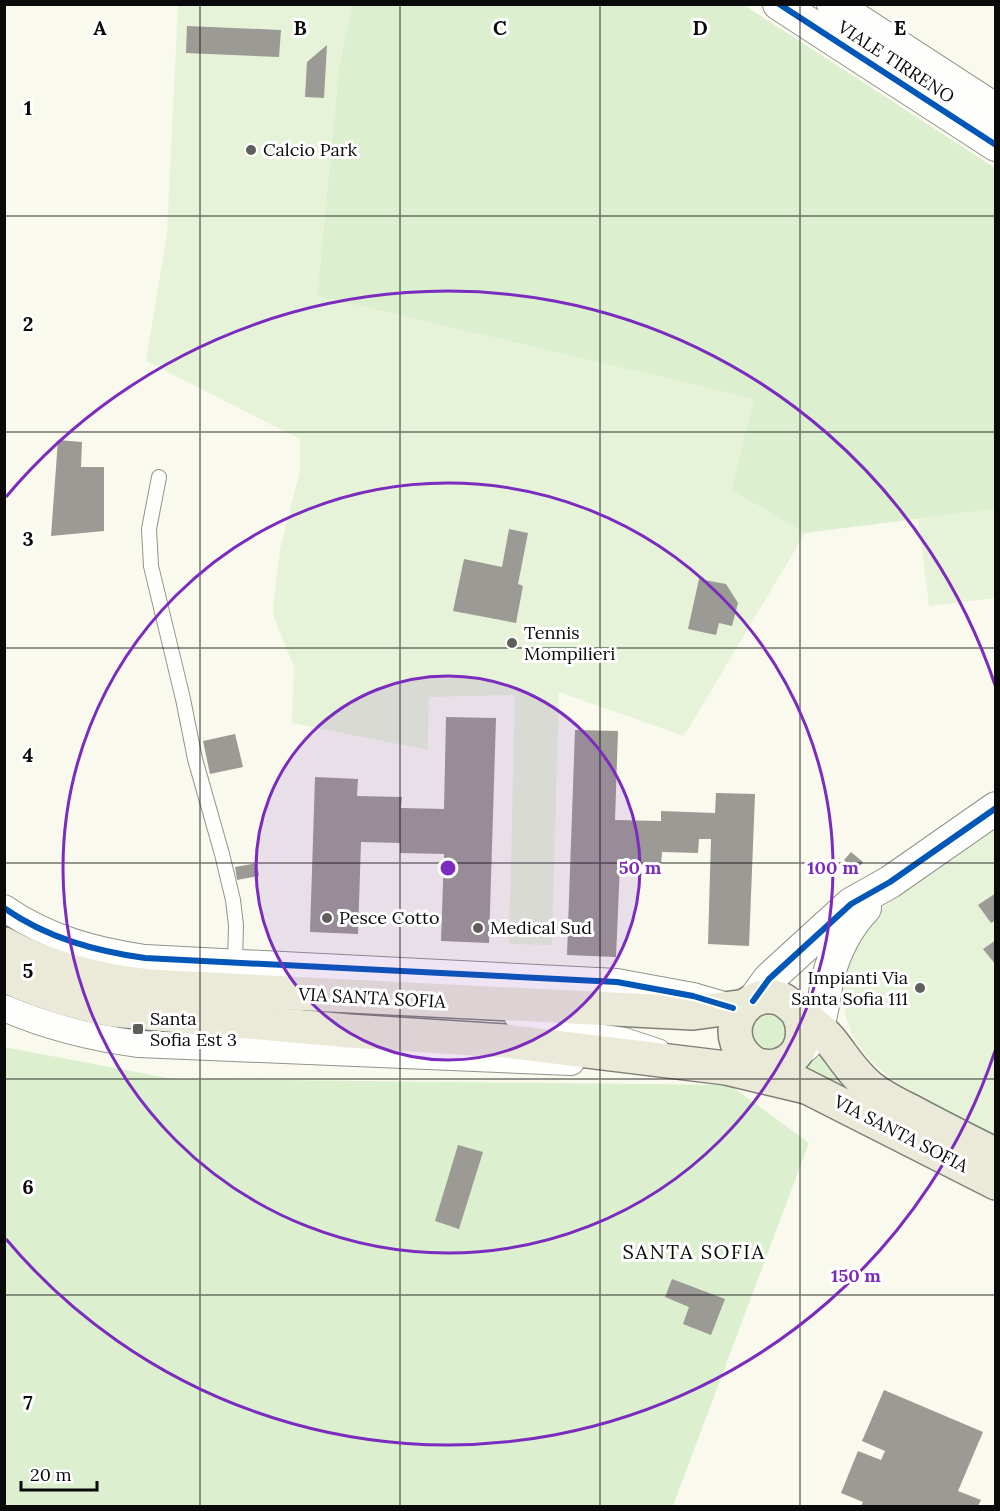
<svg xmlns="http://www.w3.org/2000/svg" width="1000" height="1511" font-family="Lora,serif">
<rect width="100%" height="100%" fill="#f9f9ee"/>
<g fill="#dcefce">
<path d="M352 5H744L995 168V509L805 533 731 490 753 399 317 296 339 67Z"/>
<path d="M764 1010 788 1019V1044L760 1054 746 1028Z"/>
<path d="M4 1047 173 1079 730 1085 809 1143 673 1506H5Z"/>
<path d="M819 1050 850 1092 801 1073Z"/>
</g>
<g fill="#e6f3d8">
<path d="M178 5H352L339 67 317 296 754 399 731 490 805 533 684 736 559 692 552 945 509 944 515 695 429 697 428 750 292 723 294 667 274 618 273 608 280 549 300 471V439L146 361 167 233Z"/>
<path d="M995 509V598L929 606 918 518Z"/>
<path d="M995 828V1135C932 1102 830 1068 845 978 849 957 858 932 872 915Z"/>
</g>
<g fill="#9c9a94">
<path d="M187 26 281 30 279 57 186 53Z"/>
<path d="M327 45 324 98 305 97 307 62Z"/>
<path d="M58 440 82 442 81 467H104V531L51 536Z"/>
<path d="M509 529 528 533 518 584 523 586 516 623 453 611 464 559 502 567Z"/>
<path d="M699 579 726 584 738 603 732 626 719 623 716 635 688 629Z"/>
<path d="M446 717 496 718 489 943 441 941 444 854 400 853V843L361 842 358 934 310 932 315 777 358 779 357 796 402 797 401 808 444 809Z"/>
<path d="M575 730 618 731 615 820 661 821V811L715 813 716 793 755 794 749 946 708 944 711 839H699L698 853 662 852 661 866 620 864 616 957 567 955Z"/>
<path d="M235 734 243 767 210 774 203 741Z"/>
<path d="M851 852 863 862 856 871 844 860Z"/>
<path d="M257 863 259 876 237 880 235 867Z"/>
<path d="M996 893V920L991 923 978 905Z"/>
<path d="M996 940V965L983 949Z"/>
<path d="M458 1145 483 1152 459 1229 435 1221Z"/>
<path d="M672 1279 725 1299 711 1335 683 1324 689 1307 665 1297Z"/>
<path d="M884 1390 983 1432 958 1491 981 1500 978 1506H861L863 1502 841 1493 858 1451 881 1460 885 1451 862 1441Z"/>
</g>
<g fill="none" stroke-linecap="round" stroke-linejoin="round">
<g stroke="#92928d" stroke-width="16">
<g id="service">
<path d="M159 477 149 529 151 566 183 699 195 759 222 854 233 900 236 925 235 962"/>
<path d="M512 1019 625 1035 661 1047"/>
</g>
</g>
<g stroke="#92928d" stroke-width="28">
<g id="minor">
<path d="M4 908C47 938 95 951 145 958L617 982 693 996 727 1006"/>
<path d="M4 1008C48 1027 93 1038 139 1044L571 1062"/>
</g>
</g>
<g stroke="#92928d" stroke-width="34">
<g id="tertiary">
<path d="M779 4 996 145"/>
<path d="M833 4 996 110"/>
<path d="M753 1001 769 979 851 904 890 882 996 808"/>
<path d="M804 1046C824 1028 822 1002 828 977 835 951 846 928 865 908"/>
</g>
</g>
<g stroke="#7f7f7a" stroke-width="36">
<g id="primary">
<path d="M4 944C51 969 97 980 149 986L693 1013 746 1006"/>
<path d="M4 975C39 992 75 1003 113 1010L349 1031 505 1041 726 1068 806 1087"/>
<path d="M755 1065C763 1066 771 1068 779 1065 804 1057 808 1030 796 1010"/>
<path d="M757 1065C714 1041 741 985 781 999 788 1002 793 1008 799 1013 810 1021 821 1029 830 1040 843 1056 854 1075 871 1088 885 1099 903 1107 918 1115 944 1129 970 1142 996 1155"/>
<path d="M787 1077 996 1183"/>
</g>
</g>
<use href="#service" stroke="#fefefc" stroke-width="14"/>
<use href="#minor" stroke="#fefefc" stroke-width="26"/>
<use href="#tertiary" stroke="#fefefc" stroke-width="32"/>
<use href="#primary" stroke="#ebead8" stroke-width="33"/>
<g stroke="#fff" stroke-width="10">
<g id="cycleway">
<path d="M779 4 996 145"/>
<path d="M4 908C47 938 95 951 145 958L617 982 693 996 733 1008"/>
<path d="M753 1001 769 979 851 904 890 882 996 808"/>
</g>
</g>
<use href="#cycleway" stroke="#0057b8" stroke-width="6"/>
</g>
<path fill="none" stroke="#0a0a0a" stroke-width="1.5" stroke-opacity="0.55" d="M200 4V1506M400 4V1506M600 4V1506M800 4V1506M4 216H996M4 432H996M4 648H996M4 863H996M4 1079H996M4 1295H996"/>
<circle cx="448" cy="868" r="192" fill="#7b2cbf" fill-opacity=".12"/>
<g fill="none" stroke="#7b2cbf" stroke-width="3">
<circle cx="448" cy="868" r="192"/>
<circle cx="448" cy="868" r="385"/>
<path d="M995 1051A577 577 0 0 1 6 1239M6 497A577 577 0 0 1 995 685"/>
</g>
<g fill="#5e5e5a" stroke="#fff" stroke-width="2">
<circle cx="251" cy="150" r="6"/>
<circle cx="512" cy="643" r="6"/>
<circle cx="327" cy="918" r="6"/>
<circle cx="478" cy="928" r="6"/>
<circle cx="920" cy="988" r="6"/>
<rect x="132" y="1023" width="12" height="12" rx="3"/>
</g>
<g text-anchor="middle" stroke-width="6" stroke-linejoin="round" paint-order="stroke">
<g font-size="18" fill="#0a0a0a" stroke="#fff">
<text transform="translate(896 62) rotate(33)" y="6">VIALE TIRRENO</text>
<text transform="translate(372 998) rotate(3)" y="6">VIA SANTA SOFIA</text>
<text transform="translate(901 1134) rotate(27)" y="6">VIA SANTA SOFIA</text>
</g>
<g font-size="18" fill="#0a0a0a" stroke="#fff" text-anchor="start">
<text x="263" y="156">Calcio Park</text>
<text x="524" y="639">Tennis<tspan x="524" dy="21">Mompilieri</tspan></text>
<text x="339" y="924">Pesce Cotto</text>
<text x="490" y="934">Medical Sud</text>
<text x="908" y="984" text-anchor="end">Impianti Via<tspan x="908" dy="21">Santa Sofia 111</tspan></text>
<text x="150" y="1025">Santa<tspan x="150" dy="21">Sofia Est 3</tspan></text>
</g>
<g font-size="20" letter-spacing="1.5" fill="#0a0a0a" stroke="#fff">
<text x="694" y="1259">SANTA SOFIA</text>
</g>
</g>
<g font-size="20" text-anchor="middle" font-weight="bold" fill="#0a0a0a" stroke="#fff" stroke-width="6" stroke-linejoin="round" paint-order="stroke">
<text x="100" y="35">A</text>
<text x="300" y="35">B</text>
<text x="500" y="35">C</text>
<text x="700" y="35">D</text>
<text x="900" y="35">E</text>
<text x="28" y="115">1</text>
<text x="28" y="331">2</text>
<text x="28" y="546">3</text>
<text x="28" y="762">4</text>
<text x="28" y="978">5</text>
<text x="28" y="1194">6</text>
<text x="28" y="1410">7</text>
</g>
<circle cx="448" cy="868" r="9" fill="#7b2cbf" stroke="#fff" stroke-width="3"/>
<g font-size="18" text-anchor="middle" font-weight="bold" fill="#7b2cbf" stroke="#fff" stroke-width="6" stroke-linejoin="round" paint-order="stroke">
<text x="640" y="874">50 m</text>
<text x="833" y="874">100 m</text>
<text x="856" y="1282">150 m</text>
</g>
<rect width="1000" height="1511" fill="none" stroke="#0a0a0a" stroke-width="12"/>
<path d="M21 1481v9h76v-9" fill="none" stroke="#0a0a0a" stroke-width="3"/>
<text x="30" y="1481" font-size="18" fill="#0a0a0a" stroke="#ffffff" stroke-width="4.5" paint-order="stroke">20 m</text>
</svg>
